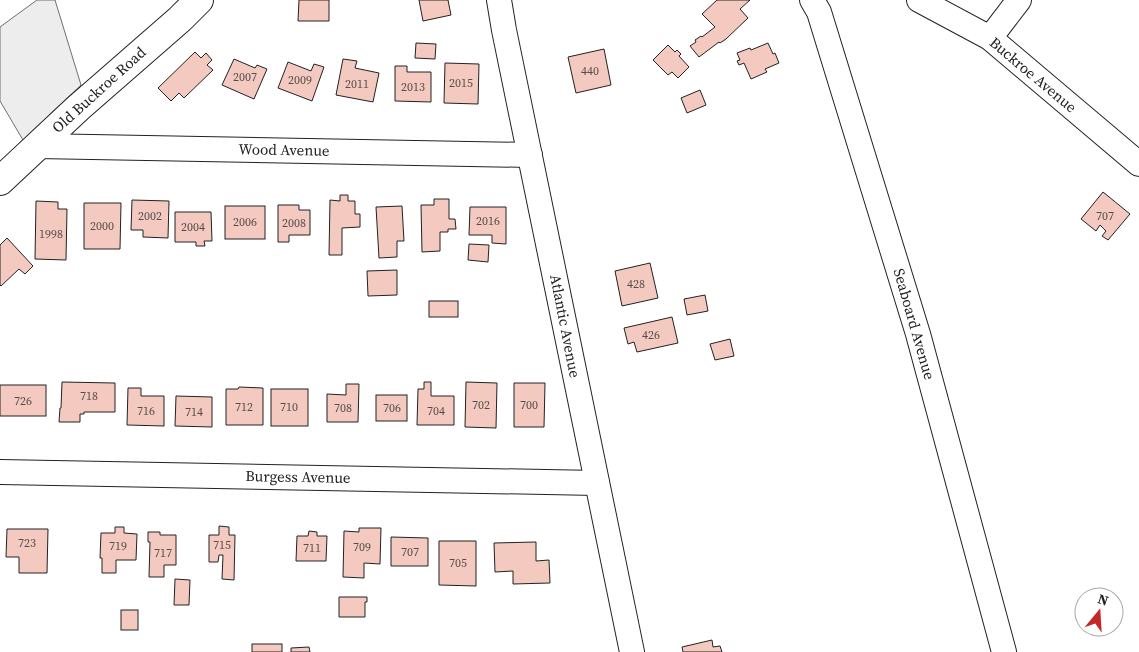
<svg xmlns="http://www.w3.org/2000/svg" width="1139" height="652" font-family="'Source Serif 4',serif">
<rect width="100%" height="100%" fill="#fff"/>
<path fill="#ededed" stroke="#6f6f6f" d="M37 0H55L81 85 23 140 0 101V27Z"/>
<g fill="#f3c9c0" stroke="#222">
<path d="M299 0H329V21H298Z"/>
<path d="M419 0H448L451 15 423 21Z"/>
<path d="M717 0H750L740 9 748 18 726 39 720 43 719 42 699 57 690 46 696 42 695 40 701 36 702 37 715 27 702 14Z"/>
<path d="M416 43 436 44 435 59 415 58Z"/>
<path d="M768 43 773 54 775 53 779 63 765 69 767 72 751 79 744 63 739 65 737 61 740 60 737 53 750 48 751 50Z"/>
<path d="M668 45 675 52 677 50 681 54 679 56 689 67 678 78 672 72 668 75 653 60Z"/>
<path d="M604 49 611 85 576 93 568 57Z"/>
<path d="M195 52 201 58 206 53 212 60 207 65 213 70 184 98 179 93 171 101 158 88Z"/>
<path d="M234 59 255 68 257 65 267 69 254 99 222 85Z"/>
<path d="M343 59 357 61 355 68 379 73 373 102 336 95Z"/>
<path d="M288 62 311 71 314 64 324 67 312 101 278 88Z"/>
<path d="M445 63 479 64 478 104 444 103Z"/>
<path d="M395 66H407V72H431V102L395 101Z"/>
<path d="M700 90 706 105 687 113 681 98Z"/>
<path d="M1103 192 1130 214 1108 240 1102 236 1106 231 1100 225 1096 231 1081 219Z"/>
<path d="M340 195H348V201H355V214H360V227L342 228V255H329L330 200 340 201Z"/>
<path d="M434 199H449V219H455L456 229H448V232H440V251L422 252 421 205H434Z"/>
<path d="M132 200 169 201 168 238 143 237V230H131Z"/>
<path d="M36 201 58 202V209H67L66 260 35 259Z"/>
<path d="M84 203H121L120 249H84Z"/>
<path d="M278 205H299V210H310V235H289V242H278Z"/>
<rect x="225" y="206" width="40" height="33"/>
<path d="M402 206 404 241H397V257L379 258 376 207Z"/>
<path d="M470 207H506V244L492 243V235H469Z"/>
<path d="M175 212H211L212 241H204L205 246H196V242H175Z"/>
<path d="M7 238 33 266 25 274 19 269 1 286 0 285V245Z"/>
<path d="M469 244 489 245 488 262 468 260Z"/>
<path d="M650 263 658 298 622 306 615 271Z"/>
<path d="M397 270V295L368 296 367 271Z"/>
<path d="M705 295 708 311 687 315 684 299Z"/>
<rect x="429" y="301" width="29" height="16"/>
<path d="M672 317 678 343 637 352 634 342 628 344 624 328Z"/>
<path d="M730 339 734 356 715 360 710 344Z"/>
<path d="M62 382 115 383V412H84V414H80V422H59L60 408H61Z"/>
<path d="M424 382H431V396H454V425H417L418 389H424Z"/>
<path d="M466 382 497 383 496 428 465 427Z"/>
<path d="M514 383H545L544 427H514Z"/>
<path d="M346 384H359L358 422H327V394L346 395Z"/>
<rect x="0" y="385" width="46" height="31"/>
<path d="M239 387 263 388V425H226V389H238Z"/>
<path d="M128 388H141V396H164V426L127 425Z"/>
<rect x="271" y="389" width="37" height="37"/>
<rect x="376" y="395" width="31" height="26"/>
<path d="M176 396 212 397V427L175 426Z"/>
<path d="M219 526 229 527V535H235L234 580 222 579 223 555H219L218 562H209V535H219Z"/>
<path d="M115 527H124V533L137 534 136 560H116V573H102V558H100L101 533H115Z"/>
<path d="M359 528H381L380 564 364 563V578L343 577 344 531 359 532Z"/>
<path d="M7 529H48L47 573H19V557H6Z"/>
<path d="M309 531 317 532V536H327L326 561H296L297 536H308Z"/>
<path d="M148 532H160V535H176V565H164V577H149L150 542H148Z"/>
<path d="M391 537 428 538V566H391Z"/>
<path d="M439 541H476V586L439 585Z"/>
<path d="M536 542V561L549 560 550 583 513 584V571L495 572 494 543Z"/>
<path d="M175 579 190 580 189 605H174Z"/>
<path d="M339 597H367V602H365V617H339Z"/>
<rect x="121" y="610" width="17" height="20"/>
<path d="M712 640 713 647 720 646 722 652H683L682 647Z"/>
<rect x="252" y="644" width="30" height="8"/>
<path d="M309 647 310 652H291V648Z"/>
</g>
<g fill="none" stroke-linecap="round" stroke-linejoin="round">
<g stroke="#222" stroke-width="26">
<g id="minor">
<path d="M499 0 504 30 632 652"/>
<path d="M812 0 819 12 918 334 1004 652"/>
<path d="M919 0 990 38 1139 164"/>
<path d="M990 38 1019 0"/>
<path d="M37 146 530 155"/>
<path d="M0 472 597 483"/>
</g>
</g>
<g stroke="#222" stroke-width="30">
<path id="major" d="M0 181 78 108 180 19 199 0"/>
</g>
<use href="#minor" stroke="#fff" stroke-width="24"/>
<use href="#major" stroke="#fff" stroke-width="28"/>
</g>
<g text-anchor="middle" stroke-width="4" stroke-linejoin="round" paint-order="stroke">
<g font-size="12" fill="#564c4a">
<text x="590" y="75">440</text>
<text x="245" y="81">2007</text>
<text x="300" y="84">2009</text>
<text x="461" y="87">2015</text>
<text x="357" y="88">2011</text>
<text x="413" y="91">2013</text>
<text x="150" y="220">2002</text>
<text x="1105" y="220">707</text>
<text x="488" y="225">2016</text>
<text x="245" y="226">2006</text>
<text x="294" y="227">2008</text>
<text x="102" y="230">2000</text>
<text x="193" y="231">2004</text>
<text x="51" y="238">1998</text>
<text x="636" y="288">428</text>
<text x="651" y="339">426</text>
<text x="89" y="400">718</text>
<text x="23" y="405">726</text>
<text x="481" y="409">702</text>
<text x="529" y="409">700</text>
<text x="244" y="411">712</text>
<text x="289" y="411">710</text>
<text x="343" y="412">708</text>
<text x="392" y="412">706</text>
<text x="146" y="415">716</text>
<text x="436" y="415">704</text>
<text x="194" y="416">714</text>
<text x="27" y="547">723</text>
<text x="222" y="549">715</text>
<text x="118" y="550">719</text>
<text x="362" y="551">709</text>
<text x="312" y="552">711</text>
<text x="410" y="556">707</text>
<text x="163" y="557">717</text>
<text x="458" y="567">705</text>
</g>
<g font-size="15" fill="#222" stroke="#fff">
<text transform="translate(1033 75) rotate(40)" y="5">Buckroe Avenue</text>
<text transform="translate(99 90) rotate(-42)" y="5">Old Buckroe Road</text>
<text transform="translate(284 150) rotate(1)" y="5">Wood Avenue</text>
<text transform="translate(914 324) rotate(74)" y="5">Seaboard Avenue</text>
<text transform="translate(565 326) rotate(79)" y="5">Atlantic Avenue</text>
<text transform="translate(298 477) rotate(1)" y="5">Burgess Avenue</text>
</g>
</g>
<g transform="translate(1099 612) rotate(18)"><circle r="24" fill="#ffffff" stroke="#a7a7a7"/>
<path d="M0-4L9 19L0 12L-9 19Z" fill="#c62828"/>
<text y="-8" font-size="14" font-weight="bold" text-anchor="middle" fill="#222222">N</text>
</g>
</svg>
